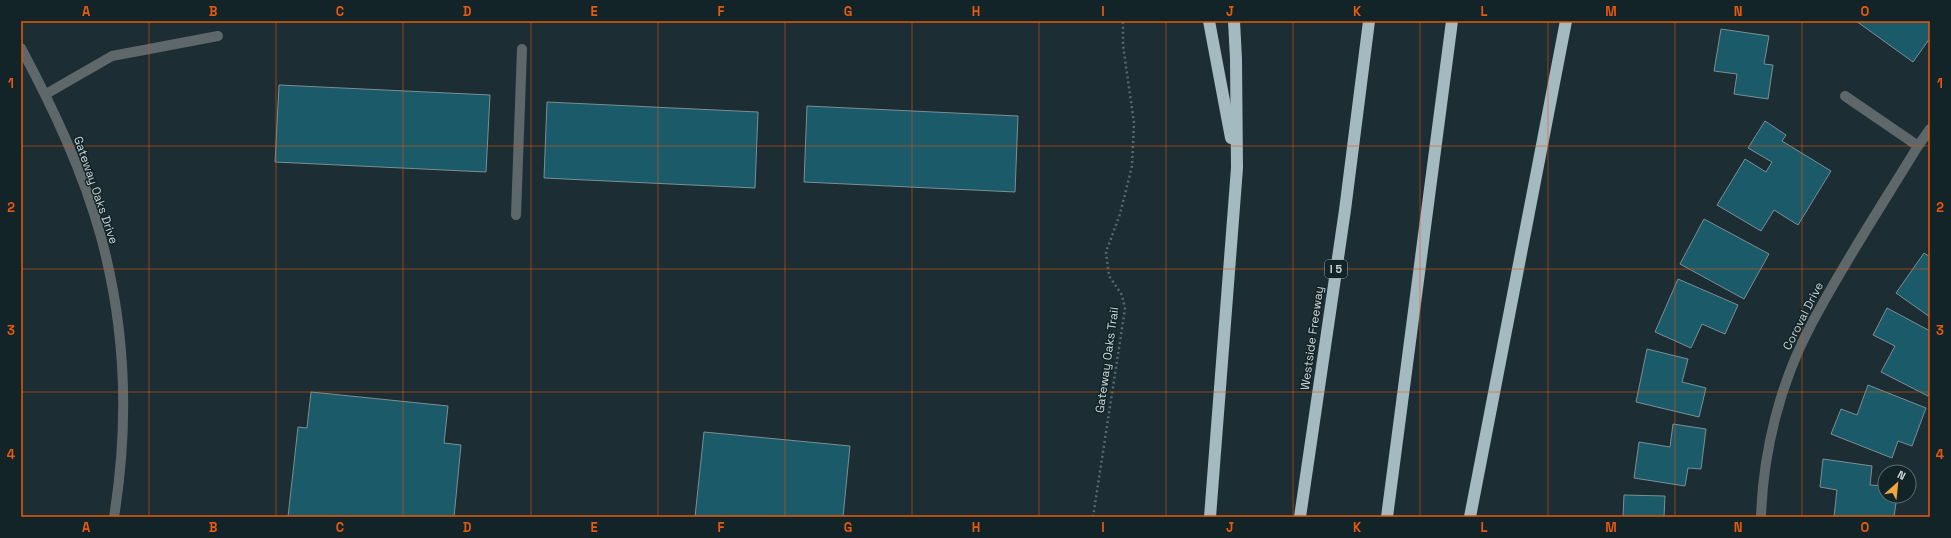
<svg xmlns="http://www.w3.org/2000/svg" width="1951" height="538" font-family="'Space Grotesk',sans-serif">
<rect width="100%" height="100%" fill="#1c2e33"/>
<g fill="#1a5a69" stroke="#7b8f95">
<path d="M1856 21H1930V38L1913 62Z"/>
<path d="M1721 29 1769 36 1764 64 1773 65 1768 99 1734 94 1737 74 1714 71Z"/>
<path d="M279 85 490 95 486 172 275 162Z"/>
<path d="M547 102 758 112 755 188 544 178Z"/>
<path d="M807 106 1018 116 1015 192 804 182Z"/>
<path d="M1765 121 1786 135 1782 141 1831 171 1798 225 1774 210 1761 231 1717 205 1745 159 1766 172 1772 162 1748 148Z"/>
<path d="M1704 219 1769 254 1744 299 1680 264Z"/>
<path d="M1924 253 1930 257V317L1896 293Z"/>
<path d="M1678 279 1738 305 1725 334 1702 324 1691 348 1655 332Z"/>
<path d="M1887 308 1930 331V391L1928 396 1881 372 1895 346 1873 335Z"/>
<path d="M1647 349 1688 359 1682 382 1706 388 1699 417 1636 402Z"/>
<path d="M1868 385 1926 408 1912 446 1898 441 1892 458 1831 434 1841 409 1857 415Z"/>
<path d="M311 392 448 406 444 443 461 445 454 517H288L298 427 307 428Z"/>
<path d="M1673 424 1706 429 1701 469 1688 468 1685 486 1634 478 1639 442 1670 447Z"/>
<path d="M704 432 850 446 843 517H695Z"/>
<path d="M1823 459 1872 466 1870 485 1885 486V496H1897L1894 517H1834L1837 490 1820 487Z"/>
<path d="M1624 495 1665 496 1664 517H1623Z"/>
</g>
<g fill="none" stroke-linecap="round" stroke-linejoin="round">
<path stroke="#58686c" stroke-width="2.5" stroke-dasharray="2 3" stroke-linecap="butt" d="M1093 517 1125 309 1122 295 1109 276 1106 252 1120 214 1132 166 1134 123 1123 45V21"/>
<g stroke="#5e6769" stroke-width="10">
<path d="M21 48C53 108 83 171 101 237 126 329 129 424 114 517"/>
<path d="M46 94 112 56 218 36"/>
<path d="M1845 96 1918 146"/>
<path d="M516 215 522 49"/>
<path d="M1761 517C1763 452 1780 383 1811 325 1843 264 1882 205 1918 146L1930 129"/>
</g>
<g stroke="#a4bac0" stroke-width="12">
<path d="M1209 21 1231 138"/>
<path d="M1210 517 1237 168 1236 59 1234 21"/>
<path d="M1300 517 1345 210 1369 21"/>
<path d="M1387 517 1452 21"/>
<path d="M1470 517 1566 21"/>
</g>
</g>
<path fill="none" stroke="#e8590c" stroke-width="1" stroke-opacity="0.55" d="M149 21V517M276 21V517M403 21V517M531 21V517M658 21V517M785 21V517M912 21V517M1039 21V517M1166 21V517M1293 21V517M1420 21V517M1548 21V517M1675 21V517M1802 21V517M21 146H1930M21 269H1930M21 392H1930"/>
<g text-anchor="middle" stroke-width="3" stroke-linejoin="round" paint-order="stroke">
<rect fill="#132429" stroke="#94a1a4" stroke-width="1" x="1325" y="260" width="22" height="18" rx="3"/>
<g font-size="11" font-weight="bold" fill="#cbd6d9">
<text x="1336" y="273">I 5</text>
</g>
<g font-size="12" fill="#cbd6d9" stroke="#132429">
<text transform="translate(96 190) rotate(71)" y="4">Gateway Oaks Drive</text>
<text transform="translate(1803 316) rotate(-63)" y="4">Coroval Drive</text>
<text transform="translate(1312 338) rotate(-82)" y="4">Westside Freeway</text>
<text transform="translate(1107 360) rotate(-82)" y="4">Gateway Oaks Trail</text>
</g>
</g>
<rect width="1951" height="538" fill="none" stroke="#132429" stroke-width="44"/>
<g transform="translate(1897 484) rotate(27)"><circle r="19" fill="#132429" stroke="#5d6b6f"/>
<path d="M0-3L7 15L0 10L-7 15Z" fill="#f0a63e"/>
<text y="-6" font-size="11" font-weight="bold" text-anchor="middle" fill="#cbd6d9">N</text>
</g>
<rect x="22" y="22" width="1907" height="494" fill="none" stroke="#e8590c" stroke-width="1.5"/>
<g font-size="13" text-anchor="middle" font-weight="bold" fill="#e8590c">
<text x="86" y="16">A</text>
<text x="213" y="16">B</text>
<text x="340" y="16">C</text>
<text x="467" y="16">D</text>
<text x="594" y="16">E</text>
<text x="721" y="16">F</text>
<text x="848" y="16">G</text>
<text x="976" y="16">H</text>
<text x="1103" y="16">I</text>
<text x="1230" y="16">J</text>
<text x="1357" y="16">K</text>
<text x="1484" y="16">L</text>
<text x="1611" y="16">M</text>
<text x="1738" y="16">N</text>
<text x="1865" y="16">O</text>
<text x="11" y="88">1</text>
<text x="1940" y="88">1</text>
<text x="11" y="212">2</text>
<text x="1940" y="212">2</text>
<text x="11" y="335">3</text>
<text x="1940" y="335">3</text>
<text x="11" y="459">4</text>
<text x="1940" y="459">4</text>
<text x="86" y="532">A</text>
<text x="213" y="532">B</text>
<text x="340" y="532">C</text>
<text x="467" y="532">D</text>
<text x="594" y="532">E</text>
<text x="721" y="532">F</text>
<text x="848" y="532">G</text>
<text x="976" y="532">H</text>
<text x="1103" y="532">I</text>
<text x="1230" y="532">J</text>
<text x="1357" y="532">K</text>
<text x="1484" y="532">L</text>
<text x="1611" y="532">M</text>
<text x="1738" y="532">N</text>
<text x="1865" y="532">O</text>
</g>
</svg>
